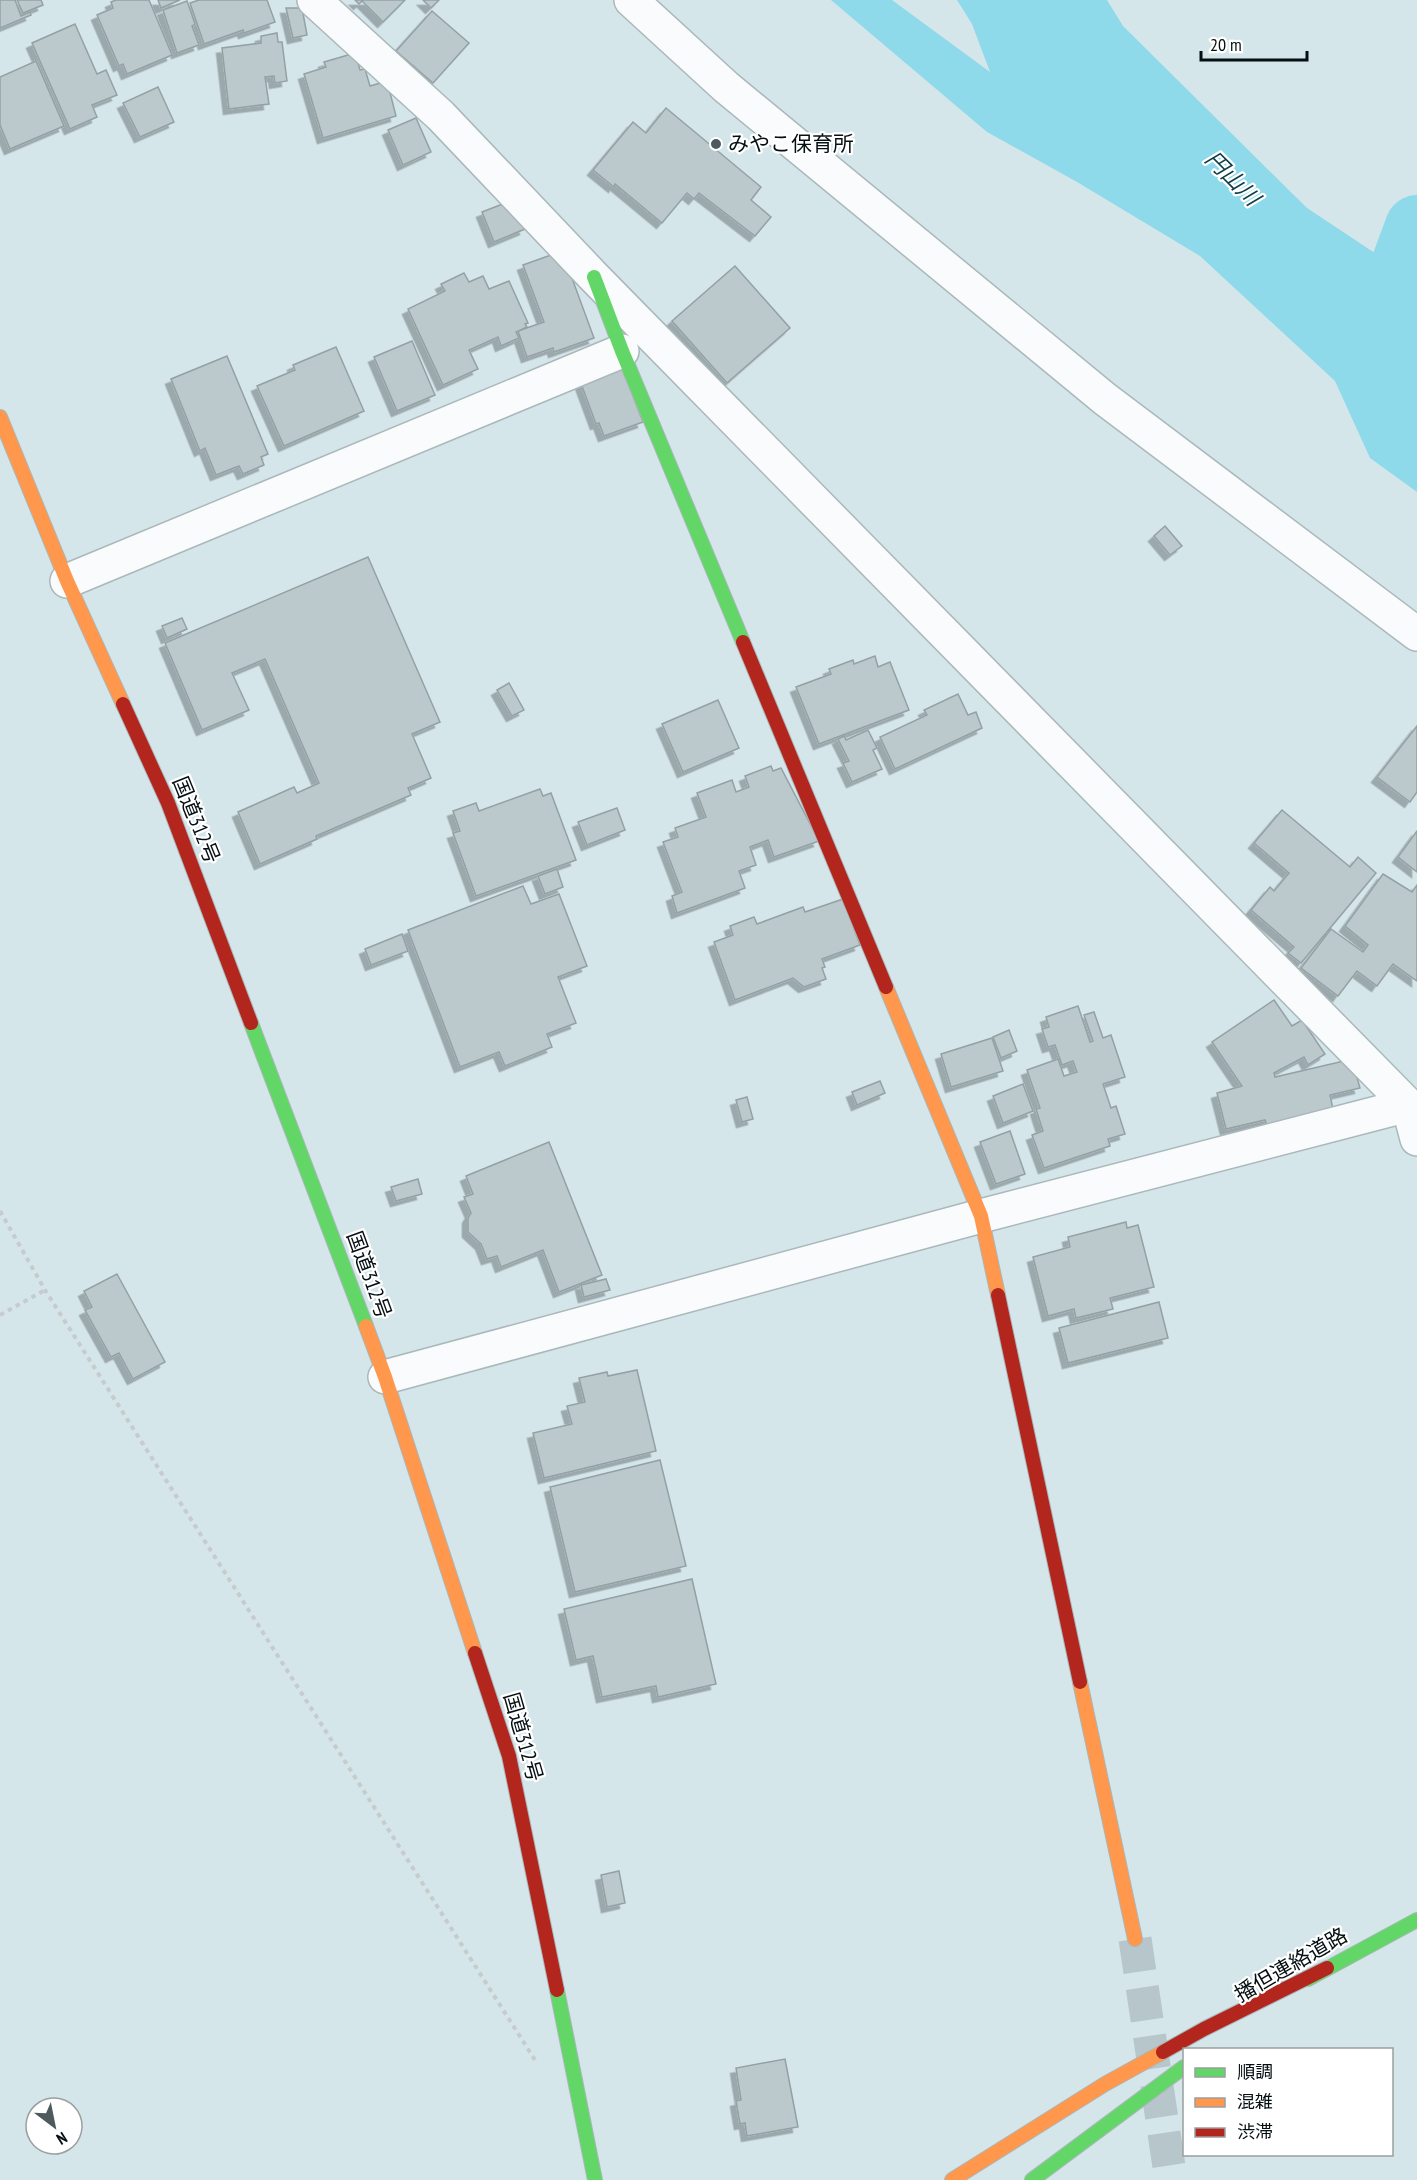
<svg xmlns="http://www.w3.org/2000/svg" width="1417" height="2180" font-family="'PT Sans Narrow','Noto Sans JP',sans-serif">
<defs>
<filter id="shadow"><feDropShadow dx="-5.5" dy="5.5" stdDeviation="0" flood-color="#0004"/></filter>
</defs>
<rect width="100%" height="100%" fill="#d5e6ea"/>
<path fill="#8edaeb" d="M831 0H892L990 72 972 24 957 0H1107L1123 26 1307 208 1417 281V492L1370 458 1335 381 1200 256 1077 182 987 132Z"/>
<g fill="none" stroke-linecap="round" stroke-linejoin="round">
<path stroke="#8edaeb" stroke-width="64" d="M1381 324 1417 227"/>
</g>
<g fill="#bbc9cc" stroke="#94a1a4" stroke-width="1.5" filter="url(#shadow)">
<path d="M0 0H15L21 16 30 12 31 15 0 28Z"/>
<path d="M17 0H41L43 5 23 13Z"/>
<path d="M116 0H149L172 55 127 74 123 64 119 66 97 15 113 8 111 2Z"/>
<path d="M158 0H180L161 8Z"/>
<path d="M199 0H267L275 22 244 33 243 30 204 44 190 3Z"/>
<path d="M355 0H405L383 22 362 1 359 4Z"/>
<path d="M423 0H439L431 8Z"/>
<path d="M187 1 195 24 192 26 199 45 177 53 163 10Z"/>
<path d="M286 8H302L307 35 293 38Z"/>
<path d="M432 11 469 43 433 83 396 51Z"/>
<path d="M75 24 97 74 106 70 117 95 92 105 97 117 70 129 32 43Z"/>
<path d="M277 33 278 42H282L287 81 275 83 274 76 265 77 269 104 229 109 222 48 261 43V36Z"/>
<path d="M355 53 360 70 365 69 370 86 387 81 396 116 323 138 304 74 326 67 324 62Z"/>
<path d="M36 61 64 126 10 149 0 125V77Z"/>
<path d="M158 87 174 122 140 137 123 103Z"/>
<path d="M666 108 761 187 751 200 771 217 755 236 699 193 694 199 687 193 662 223 615 184 614 187 593 170 633 122 646 133Z"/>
<path d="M416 118 431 152 403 165 388 130Z"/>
<path d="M513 200 525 229 494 242 482 212Z"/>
<path d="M562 251 594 338 554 352 553 348 527 357 518 331 544 322 523 265Z"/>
<path d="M735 266 790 328 727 383 672 321Z"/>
<path d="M464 273 469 282 483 276 489 289 509 281 528 323 525 324 527 327 516 332 519 338 501 346 498 337 469 350 478 369 443 385 408 309 445 291 441 284Z"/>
<path d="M412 341 435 395 397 411 374 357Z"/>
<path d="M336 347 364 411 284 446 257 386 295 370 293 365Z"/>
<path d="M227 356 268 454 261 457 264 465 243 474 239 466 216 475 205 448 200 451 171 379Z"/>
<path d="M620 362 643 422 604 436 599 423 596 424 579 378Z"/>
<path d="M1165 526 1182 546 1170 555 1154 536Z"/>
<path d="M368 557 440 722 412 734 431 778 408 788 411 795 316 836 317 839 260 864 238 812 294 787 297 793 319 783 265 659 232 673 249 710 202 730 165 643Z"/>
<path d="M182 618 187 629 167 638 162 626Z"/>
<path d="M875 656 878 667 890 662 909 710 819 744 796 687 831 674 829 669 853 660 854 664Z"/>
<path d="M509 683 524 710 512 716 497 690Z"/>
<path d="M958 694 968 715 976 712 982 728 895 769 880 737 927 715 924 710Z"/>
<path d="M718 700 739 748 683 772 662 724Z"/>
<path d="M1417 726V792L1410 802 1377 777Z"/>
<path d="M868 730 877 748 873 750 882 769 852 782 843 763 849 761 838 739 844 736 846 740Z"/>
<path d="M771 766 773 771 781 768 819 841 774 857 768 840 750 847 756 865 739 871 745 888 677 913 672 896 682 892 663 842 678 837 675 828 706 817 697 793 732 780 736 792 749 787 745 776Z"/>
<path d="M540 789 543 796 551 793 576 860 476 896 453 833 460 831 453 811 476 803 479 811Z"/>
<path d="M617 808 625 830 587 845 578 822Z"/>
<path d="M1282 810 1350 867 1358 857 1376 873 1301 963 1288 953 1294 947 1251 910 1270 887 1274 891 1289 873 1254 843Z"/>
<path d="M1417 831V872L1398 857Z"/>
<path d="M557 869 563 887 545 894 538 876Z"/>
<path d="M1383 874 1412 892 1417 885V981L1393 964 1377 986 1357 971 1338 996 1301 968 1331 929 1363 952 1368 945 1345 926Z"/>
<path d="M523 886 531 904 559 894 587 966 558 977 576 1023 547 1034 552 1047 505 1066 499 1052 460 1067 408 930Z"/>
<path d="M843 899 860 945 822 959 825 967 822 968 826 979 804 987 793 978 735 1000 714 942 733 935 730 926 754 917 757 924 803 907 805 912Z"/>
<path d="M402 934 408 951 371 965 365 949Z"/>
<path d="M1274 1000 1292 1026 1302 1020 1325 1054 1308 1065 1304 1057 1274 1073 1275 1077 1348 1060 1354 1067 1360 1088 1330 1095 1333 1109 1267 1125 1265 1120 1226 1129 1217 1093 1242 1086 1212 1042Z"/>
<path d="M1078 1006 1090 1042 1093 1041 1084 1015 1094 1012 1103 1038 1111 1035 1125 1077 1103 1084 1111 1108 1116 1106 1125 1134 1108 1139 1110 1146 1044 1168 1032 1135 1043 1131 1036 1109 1040 1108 1027 1070 1058 1059 1064 1076 1077 1072 1073 1061 1062 1065 1055 1045 1048 1047 1042 1029 1049 1027 1046 1017Z"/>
<path d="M1009 1030 1017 1051 1001 1058 993 1037Z"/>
<path d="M992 1038 1003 1071 951 1087 941 1054Z"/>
<path d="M880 1081 885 1093 857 1105 852 1092Z"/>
<path d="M1023 1084 1033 1111 1003 1123 993 1096Z"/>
<path d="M747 1097 753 1119 742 1122 736 1100Z"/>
<path d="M1010 1131 1025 1174 996 1184 980 1142Z"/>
<path d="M549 1142 602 1275 559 1292 543 1250 501 1267 497 1256 487 1259 481 1244 468 1232V1218L471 1213 464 1197 473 1194 466 1176Z"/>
<path d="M418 1179 422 1194 396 1201 391 1187Z"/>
<path d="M1126 1222 1127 1228 1138 1225 1154 1287 1110 1298 1113 1309 1076 1318 1074 1309 1048 1316 1033 1257 1070 1247 1068 1237Z"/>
<path d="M117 1274 165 1362 133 1379 119 1353 111 1357 85 1310 92 1307 84 1291Z"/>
<path d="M606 1279 610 1290 584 1297 581 1285Z"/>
<path d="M1159 1302 1168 1338 1068 1363 1059 1328Z"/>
<path d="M637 1370 656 1451 544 1478 533 1433 572 1424 567 1406 585 1402 579 1378 607 1372 608 1376Z"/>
<path d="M660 1460 686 1566 575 1592 550 1487Z"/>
<path d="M692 1579 716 1684 658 1697 656 1686 602 1697 593 1656 576 1660 564 1609Z"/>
<path d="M619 1871 625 1903 607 1907 601 1875Z"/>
<path d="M785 2059 798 2127 747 2136 745 2123 740 2124 736 2101 741 2100 736 2068Z"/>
</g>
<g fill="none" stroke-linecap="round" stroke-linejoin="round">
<path stroke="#b6c6ca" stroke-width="33" stroke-dasharray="33 16" stroke-linecap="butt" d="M1135 1939 1171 2180"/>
<g stroke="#aab8bb" stroke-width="36">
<g id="street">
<path d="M314 0 441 116 594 277 1408 1105 1417 1139"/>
<path d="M631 0 726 87 1105 399 1417 634"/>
<path d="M67 581 622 351"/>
<path d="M385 1377 981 1216 1408 1105"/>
</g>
</g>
<g stroke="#aab8bb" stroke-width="16">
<g id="fast">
<path d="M594 277 622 351 743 642"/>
<path d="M251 1023 366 1326"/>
<path d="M1308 1979 1417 1920"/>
<path d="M557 1990 595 2180"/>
<path d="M1032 2180 1184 2067"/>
</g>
</g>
<g stroke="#aab8bb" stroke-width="16">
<g id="slow">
<path d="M0 417 67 581 123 704"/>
<path d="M886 987 981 1216 998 1295"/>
<path d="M366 1326 385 1377 475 1653"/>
<path d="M1080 1682 1135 1939"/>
<path d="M952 2180 1105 2084 1163 2052"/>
</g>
</g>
<g stroke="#aab8bb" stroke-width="16">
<g id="jam">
<path d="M743 642 886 987"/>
<path d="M123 704 168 803 251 1023"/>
<path d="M998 1295 1080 1682"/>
<path d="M475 1653 509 1756 557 1990"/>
<path d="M1163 2052 1204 2029 1327 1968"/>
</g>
</g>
<g stroke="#c6cbcc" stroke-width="4" stroke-dasharray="4.5 4.5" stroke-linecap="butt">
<path d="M0 1211 45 1290 535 2060"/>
<path d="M0 1315 45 1290"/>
</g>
<use href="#street" stroke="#f9fbfc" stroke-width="33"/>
<use href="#fast" stroke="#63d668" stroke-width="14"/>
<use href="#slow" stroke="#ff974d" stroke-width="14"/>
<use href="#jam" stroke="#b3261e" stroke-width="14"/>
</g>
<circle fill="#4e5a5e" stroke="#fff" stroke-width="2" cx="716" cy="144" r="6"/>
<g text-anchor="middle" stroke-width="4.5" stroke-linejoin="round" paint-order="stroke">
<g font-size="21" fill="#050f12" stroke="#fff" text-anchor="start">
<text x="728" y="151">みやこ保育所</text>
</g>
<g font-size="21" fill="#050f12" stroke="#fff">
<text transform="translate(196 820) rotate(68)" y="7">国道312号</text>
<text transform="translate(369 1275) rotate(70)" y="7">国道312号</text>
<text transform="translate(523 1737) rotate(74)" y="7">国道312号</text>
<text transform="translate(1291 1965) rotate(-30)" y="7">播但連絡道路</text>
</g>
<g font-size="22" font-style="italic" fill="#0d3d46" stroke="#fff">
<text transform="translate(1233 178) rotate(45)" y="8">円山川</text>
</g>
</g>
<rect x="1183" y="2048" width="210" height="108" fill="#ffffff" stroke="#9b9fa0" stroke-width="1.5"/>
<rect x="1195" y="2068" width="30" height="9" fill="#63d668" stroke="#9b9fa0" stroke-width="1.5"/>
<text x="1237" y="2078" font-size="18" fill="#050f12">順調</text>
<rect x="1195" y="2098" width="30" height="9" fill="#ff974d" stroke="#9b9fa0" stroke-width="1.5"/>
<text x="1237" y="2108" font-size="18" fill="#050f12">混雑</text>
<rect x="1195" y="2128" width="30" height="9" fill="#b3261e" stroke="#9b9fa0" stroke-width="1.5"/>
<text x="1237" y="2138" font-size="18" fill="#050f12">渋滞</text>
<g transform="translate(54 2126) rotate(148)"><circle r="28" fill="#ffffff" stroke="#9b9fa0" stroke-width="1.5"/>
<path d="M0-4.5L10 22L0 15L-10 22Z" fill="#4e5a5e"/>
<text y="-9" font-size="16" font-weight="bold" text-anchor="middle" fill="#050f12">N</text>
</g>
<path d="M1201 51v9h106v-9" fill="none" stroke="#050f12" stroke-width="3"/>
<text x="1210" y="51" font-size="18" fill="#050f12" stroke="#ffffff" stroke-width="4.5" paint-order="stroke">20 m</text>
</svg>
